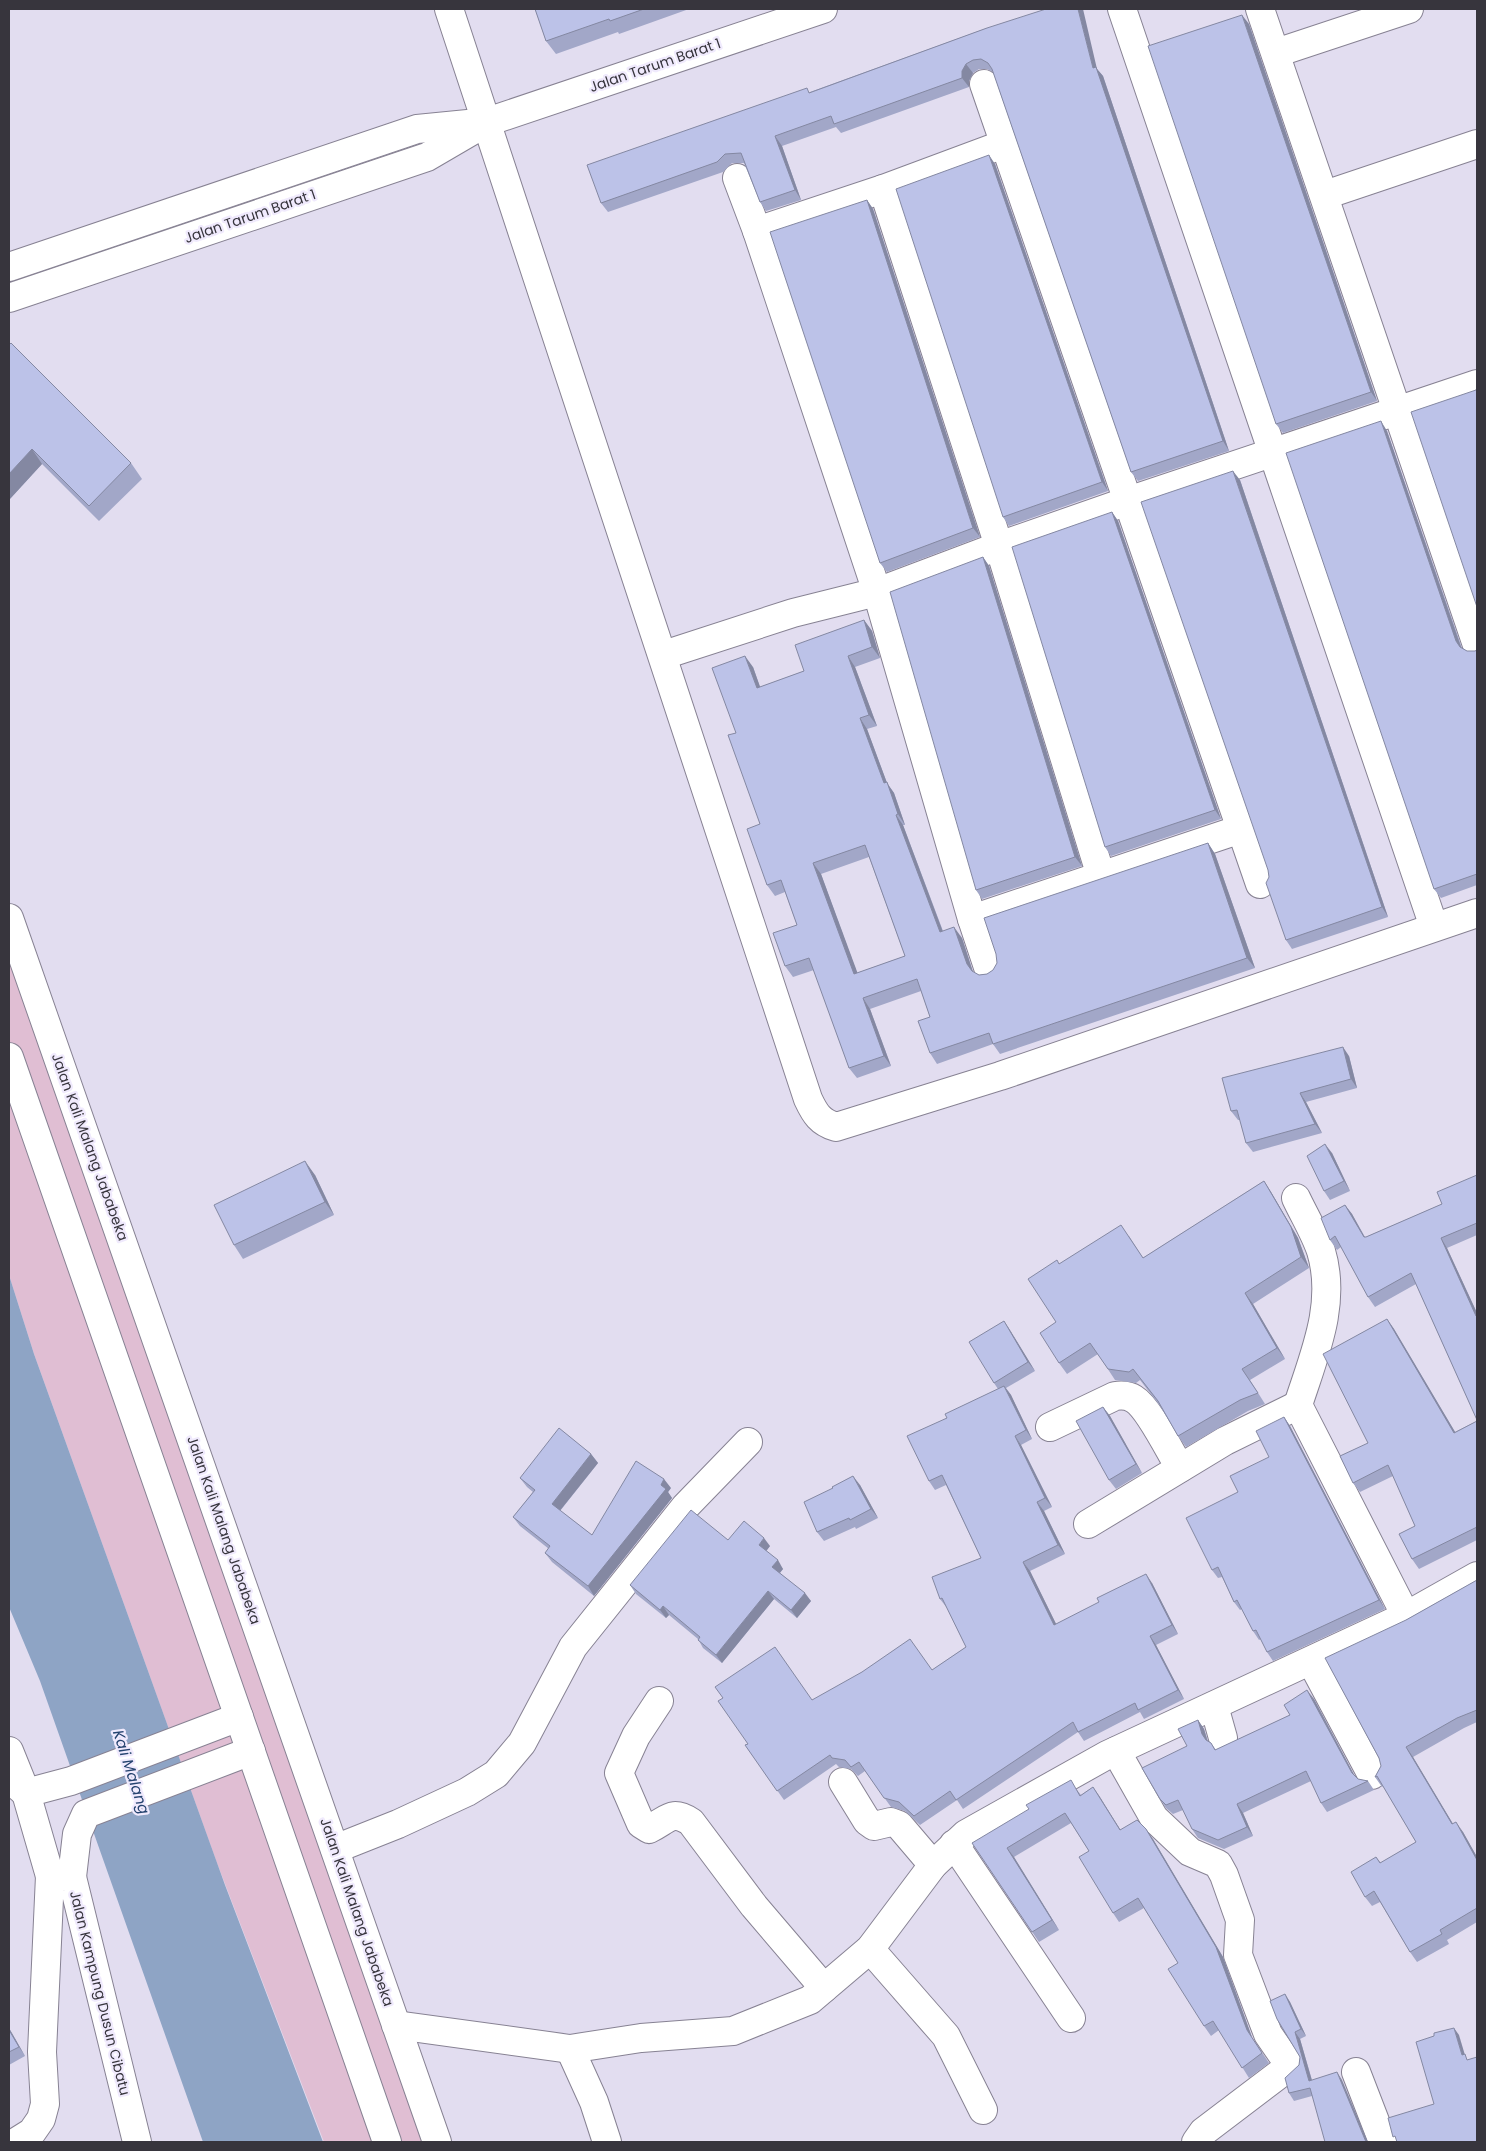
<svg xmlns="http://www.w3.org/2000/svg" width="1486" height="2151" font-family="Poppins,sans-serif">
<rect width="100%" height="100%" fill="#e2ddf0"/>
<path fill="#e0bed3" d="M9 918 436 2142H324L217 1863 34 1354 9 1275Z"/>
<path fill="#8ea4c5" d="M9 1275 34 1354 225 1885 323 2142H203L40 1681 9 1607Z"/>
<g fill="none" stroke-linecap="round" stroke-linejoin="round">
<g stroke="#878293" stroke-width="30">
<g id="minor">
<path d="M449 9 808 1099C815 1114 820 1122 836 1127L1000 1076 1477 913"/>
<path d="M1122 9 1434 927"/>
<path d="M1260 9 1477 645"/>
<path d="M1276 53 1409 9"/>
<path d="M984 84 1260 884"/>
<path d="M737 178 757 231 877 592 972 919 989 970"/>
<path d="M883 189 999 546 1101 876"/>
<path d="M1325 195 1477 144"/>
<path d="M757 231 883 189 1004 144"/>
<path d="M664 658 673 652 793 613 877 592 999 546 1128 501 1477 384"/>
<path d="M972 919 1241 829"/>
<path d="M1296 1198C1304 1215 1315 1233 1321 1251 1337 1304 1314 1355 1298 1405L1406 1616"/>
<path d="M1050 1427 1115 1396C1122 1395 1128 1395 1134 1399 1149 1408 1170 1452 1180 1468"/>
<path d="M1088 1524 1225 1441 1298 1405"/>
<path d="M1311 1661 1372 1775"/>
<path d="M659 1701 636 1736 619 1773 641 1824 649 1829C668 1820 671 1809 691 1822L754 1906 824 1988"/>
<path d="M1214 1706 1223 1738"/>
<path d="M9 1751 26 1793 50 1876 72 1877 137 2142"/>
<path d="M1116 1751 1154 1818 1190 1852 1218 1864 1224 1875 1240 1920 1238 1955 1268 2034 1290 2066 1203 2132 1196 2142"/>
<path d="M12 1781 26 1793 71 1781 239 1717"/>
<path d="M843 1782 867 1821 874 1826 891 1822 899 1825 933 1865"/>
<path d="M954 1844 1071 2018"/>
<path d="M335 1849 398 1824 467 1792 496 1774 522 1743 573 1647 685 1507 748 1442"/>
<path d="M72 1877 77 1834 86 1814 251 1751"/>
<path d="M870 1949 946 2036 983 2110"/>
<path d="M396 2025 570 2049 641 2038 733 2031 810 2000 870 1949 933 1865 966 1834 1107 1755 1406 1616 1477 1576"/>
<path d="M570 2049 594 2102 607 2142"/>
<path d="M1356 2072 1383 2142"/>
<path d="M16 2142 32 2132 41 2119 45 2104 42 2052 50 1876"/>
</g>
</g>
<g stroke="#878293" stroke-width="30">
<g id="tertiary">
<path d="M9 267 417 129 478 123"/>
<path d="M9 298 427 157 487 122 823 9"/>
</g>
</g>
<g stroke="#878293" stroke-width="30">
<g id="secondary">
<path d="M9 918 437 2142"/>
<path d="M9 1057 387 2142"/>
</g>
</g>
<use href="#minor" stroke="#fff" stroke-width="28"/>
<use href="#tertiary" stroke="#fff" stroke-width="28"/>
<use href="#secondary" stroke="#fff" stroke-width="28"/>
</g>
<g fill="#a2a7c8" fill-rule="evenodd">
<path d="M535 9H689L619 34 618 32 556 54 546 41Z"/>
<path d="M1249 24 1377 401 1283 433 1276 424Z"/>
<path d="M987 28 1097 69 1103 76 1229 451 1138 481 1131 472 993 72 987 69H979L973 73 969 81V87L841 133 836 127 782 146 801 200 766 211 760 202 744 163H732L723 172 608 212 601 203 810 92Z"/>
<path d="M995 164 1108 491 1009 526 1003 517Z"/>
<path d="M867 200 873 209 980 537 887 572 880 563Z"/>
<path d="M9 345 131 463 142 479 99 521 42 464 9 500Z"/>
<path d="M1387 431 1462 648 1467 651H1475L1477 650V885L1441 898 1434 889Z"/>
<path d="M1240 480 1388 917 1292 949 1286 940 1269 877Z"/>
<path d="M1112 512 1118 521 1221 819 1111 856 1105 847Z"/>
<path d="M983 557 989 566 1082 866 982 899 976 890Z"/>
<path d="M864 620 872 631 880 658 855 667 877 726 867 729 887 783 894 793 905 825H903L943 931 962 938 973 972 979 975 987 974 1208 843 1215 854 1255 968 1000 1054 993 1044 937 1064 930 1053V1017L921 991 870 1009 891 1066 857 1078 849 1068 814 970 793 977 785 966 797 925 785 892 775 896 767 885 760 824 736 733 753 667 760 687 804 671ZM869 857 905 956 857 973 821 874Z"/>
<path d="M1349 1056 1357 1088 1306 1102 1322 1133 1253 1152 1246 1143 1240 1120H1238L1231 1111Z"/>
<path d="M1332 1153 1350 1191 1330 1200 1324 1191Z"/>
<path d="M315 1175 334 1215 243 1259 234 1245Z"/>
<path d="M1477 1175V1235L1447 1248 1477 1313V1420L1416 1284 1375 1307 1368 1297 1341 1247 1337 1250 1330 1240 1345 1205 1352 1214 1365 1237H1366L1442 1204Z"/>
<path d="M1264 1181 1271 1192 1298 1238 1309 1268 1253 1304 1285 1359 1250 1380 1265 1404 1248 1411 1186 1447 1178 1436 1160 1406 1140 1380 1136 1383 1115 1380 1098 1354 1067 1374 1059 1363V1264L1129 1236 1143 1258Z"/>
<path d="M1387 1319 1394 1329 1455 1432 1477 1421V1540L1419 1569 1412 1559 1415 1526 1393 1476 1360 1492 1353 1483 1368 1443Z"/>
<path d="M1004 1321 1035 1371 1006 1388 1011 1395 1032 1439 1021 1445 1052 1507 1044 1511 1065 1554 1030 1571 1056 1624 1152 1583 1178 1634 1156 1645 1184 1699 1144 1719 1140 1712 1084 1741 1078 1732 963 1809 957 1800 920 1825 905 1811 891 1807 865 1771 858 1776 851 1769 839 1767 836 1764 784 1800 745 1745 748 1744 723 1698 812 1700 932 1670 966 1647 947 1608 940 1599 981 1558 946 1485 935 1490 929 1481 947 1418 998 1389 994 1383Z"/>
<path d="M1103 1407 1110 1416 1142 1473 1116 1489 1109 1480Z"/>
<path d="M1284 1417 1290 1426 1385 1609 1273 1661 1267 1652 1261 1639 1259 1640 1253 1631 1242 1609 1240 1610 1234 1602 1222 1577 1218 1578 1212 1570 1238 1492 1269 1457Z"/>
<path d="M591 1454 598 1463 560 1511 592 1535 671 1488 668 1492 672 1498 594 1596 552 1562 545 1553 549 1549 520 1526 513 1517 533 1492 527 1487 520 1478Z"/>
<path d="M860 1485 878 1518 856 1529 855 1527 824 1541 817 1532Z"/>
<path d="M728 1540 770 1546 766 1551 783 1569 780 1573 811 1601 797 1618 774 1599 722 1663 703 1648 698 1639 669 1615 666 1618 636 1594 630 1585Z"/>
<path d="M1477 1580V1722L1464 1728 1413 1757 1453 1824 1463 1832 1477 1857V1922L1447 1940 1449 1944 1417 1962 1410 1952 1380 1902 1372 1906 1365 1897 1376 1857 1381 1863 1416 1842 1383 1786 1382 1787 1375 1777 1381 1766 1406 1620Z"/>
<path d="M1314 1699 1355 1777 1358 1779 1368 1781 1374 1790 1327 1812 1321 1803 1311 1781 1243 1813 1253 1836 1224 1849 1198 1838 1192 1829 1183 1810 1173 1814 1166 1808 1160 1799 1187 1746 1198 1720 1204 1729 1208 1741 1211 1743 1216 1750 1290 1715Z"/>
<path d="M1093 1787 1120 1829 1153 1839 1223 1957 1253 2040 1269 2063 1249 2078 1219 2030 1211 2036 1204 2026 1178 1963 1144 1908 1119 1922 1113 1913 1089 1851 1071 1823 1014 1857 1059 1930 1039 1942 972 1843 1077 1790 1081 1795Z"/>
<path d="M1285 1994 1290 2002 1306 2036 1300 2039 1312 2080H1342L1312 2096 1294 2101 1289 2093 1299 2065 1300 2057Z"/>
<path d="M9 2028 25 2056 9 2065Z"/>
</g>
<g fill="#8488a2">
<path d="M1078 9H1083L1097 69 1103 76 1229 451 1223 441 1093 68Z"/>
<path d="M1242 15 1249 24 1377 401 1371 392Z"/>
<path d="M966 64 973 73 969 81V87L962 78V71Z"/>
<path d="M775 136 782 146 801 200 795 190Z"/>
<path d="M989 155 995 164 1108 491 1102 482Z"/>
<path d="M867 200 873 209 980 537 973 528Z"/>
<path d="M1381 421 1387 431 1462 650 1456 641Z"/>
<path d="M32 449 42 464 9 500V474Z"/>
<path d="M1233 471 1240 480 1388 917 1382 907Z"/>
<path d="M1112 512 1118 521 1221 819 1215 810Z"/>
<path d="M983 557 989 566 1082 866 1075 857Z"/>
<path d="M864 620 872 631 880 658 872 647Z"/>
<path d="M745 656 753 667 764 698 757 688Z"/>
<path d="M848 656 855 667 877 726 869 715Z"/>
<path d="M860 718 867 729 887 783 894 793 905 825 898 814 884 783Z"/>
<path d="M896 815 903 825 947 943 940 932Z"/>
<path d="M1208 843 1215 854 1255 968 1247 958Z"/>
<path d="M813 863 821 874 862 985 854 974Z"/>
<path d="M954 927 962 938 974 975 967 964Z"/>
<path d="M863 998 870 1009 891 1066 884 1056Z"/>
<path d="M1343 1047 1349 1056 1357 1088 1351 1079Z"/>
<path d="M1300 1093 1306 1102 1322 1133 1315 1124Z"/>
<path d="M1325 1144 1332 1153 1350 1191 1344 1181Z"/>
<path d="M305 1161 315 1175 334 1215 325 1202Z"/>
<path d="M1264 1181 1271 1192 1298 1238 1309 1268 1301 1257Z"/>
<path d="M1345 1205 1352 1214 1370 1247 1364 1237Z"/>
<path d="M1441 1238 1447 1248 1477 1313V1318Z"/>
<path d="M1245 1293 1253 1304 1285 1359 1277 1348Z"/>
<path d="M1387 1319 1394 1329 1461 1442 1454 1433Z"/>
<path d="M1004 1321 1010 1330 1035 1371 1028 1362Z"/>
<path d="M1004 1386 1011 1395 1032 1439 1026 1430Z"/>
<path d="M1103 1407 1110 1416 1142 1473 1136 1464Z"/>
<path d="M1284 1417 1290 1426 1385 1609 1379 1600Z"/>
<path d="M1015 1436 1021 1445 1052 1507 1045 1498Z"/>
<path d="M591 1454 598 1463 558 1513 552 1504Z"/>
<path d="M853 1476 860 1485 878 1518 871 1509Z"/>
<path d="M664 1479 671 1488 668 1492 672 1498 594 1596 588 1586Z"/>
<path d="M1037 1502 1044 1511 1065 1554 1058 1545Z"/>
<path d="M764 1538 770 1546 764 1554 759 1545Z"/>
<path d="M778 1560 783 1569 778 1575 772 1567Z"/>
<path d="M1023 1562 1030 1571 1061 1634 1054 1625Z"/>
<path d="M1146 1574 1152 1583 1178 1634 1172 1625Z"/>
<path d="M768 1591 774 1599 722 1663 716 1655Z"/>
<path d="M805 1593 811 1601 797 1618 791 1610Z"/>
<path d="M663 1606 669 1615 666 1618 660 1610Z"/>
<path d="M1150 1636 1156 1645 1184 1699 1178 1690Z"/>
<path d="M1307 1690 1314 1699 1358 1782 1352 1773Z"/>
<path d="M1198 1720 1204 1729 1208 1743 1212 1749 1202 1734Z"/>
<path d="M1406 1747 1413 1757 1459 1834 1452 1824Z"/>
<path d="M1093 1787 1100 1797 1126 1839 1120 1830Z"/>
<path d="M1237 1804 1243 1813 1253 1836 1247 1827Z"/>
<path d="M1456 1822 1463 1832 1477 1857V1860Z"/>
<path d="M1146 1829 1153 1839 1223 1957 1253 2040 1269 2063 1247 2030Z"/>
<path d="M1007 1848 1014 1857 1059 1930 1052 1920Z"/>
<path d="M1285 1994 1290 2002 1306 2036 1301 2029Z"/>
<path d="M9 2028 25 2056 19 2047 9 2030Z"/>
<path d="M1454 2028 1459 2035 1467 2062 1462 2055Z"/>
<path d="M1295 2032 1300 2039 1314 2088 1309 2081Z"/>
<path d="M1337 2072 1342 2080 1368 2142H1366Z"/>
</g>
<g fill="#bcc2e8" stroke="#8488a2" fill-rule="evenodd">
<path d="M535 9H644L610 21 609 19 546 41Z"/>
<path d="M1046 9H1078L1093 68 1096 67 1223 441 1131 472 992 69 988 63 981 59 973 60 966 64 962 71V78L834 124 831 116 775 136 795 190 760 202 741 153 725 154 717 162 601 203 587 165 807 88 809 93 987 28Z"/>
<path d="M1242 15 1371 392 1276 424 1148 46Z"/>
<path d="M989 155 1102 482 1003 517 896 189Z"/>
<path d="M867 200 973 528 880 563 770 232Z"/>
<path d="M11 343 131 463 89 506 32 449 9 474V345Z"/>
<path d="M1477 388V607L1411 412 1476 390Z"/>
<path d="M1381 421 1456 641 1460 647 1467 651H1475L1477 650V874L1434 889 1286 453Z"/>
<path d="M1233 471 1382 907 1286 940 1266 883 1269 877 1268 870 1141 502Z"/>
<path d="M1112 512 1215 810 1105 847 1012 547Z"/>
<path d="M983 557 1075 857 976 890 890 592Z"/>
<path d="M864 620 872 647 848 656 869 715 860 718 884 783 887 782 898 814 896 815 940 932 954 927 967 964 972 971 979 975 987 974 993 970 997 963 996 954 984 918 1208 843 1247 958 993 1044 989 1033 930 1053 918 1021 930 1017 917 979 863 998 884 1056 849 1068 809 958 785 966 773 933 797 925 781 880 767 885 747 829 760 824 728 735 736 733 712 668 745 656 757 688 804 671 795 645ZM865 845 905 956 854 974 813 863Z"/>
<path d="M1343 1047 1351 1079 1300 1093 1315 1124 1246 1143 1237 1110 1231 1111 1222 1078Z"/>
<path d="M1325 1144 1344 1181 1324 1191 1307 1156Z"/>
<path d="M305 1161 325 1202 234 1245 214 1205Z"/>
<path d="M1477 1175V1223L1441 1238 1476 1316H1477V1420L1411 1273 1368 1297 1335 1236 1330 1240 1321 1218 1345 1205 1364 1237H1366L1442 1204 1437 1192Z"/>
<path d="M1264 1181 1291 1227 1301 1257 1245 1293 1277 1348 1242 1369 1258 1393 1240 1400 1178 1436 1158 1401 1133 1369 1129 1372 1108 1369 1090 1343 1059 1363 1040 1333 1056 1322 1028 1279 1057 1260 1059 1264 1121 1225 1143 1258Z"/>
<path d="M1387 1319 1454 1433 1477 1421V1527L1412 1559 1399 1534 1415 1526 1388 1465 1353 1483 1340 1456 1368 1443 1323 1354Z"/>
<path d="M1004 1321 1028 1362 994 1383 969 1342Z"/>
<path d="M1004 1386 1026 1430 1015 1436 1045 1498 1037 1502 1058 1545 1023 1562 1054 1625 1099 1602 1097 1598 1146 1574 1172 1625 1150 1636 1178 1690 1138 1710 1135 1703 1078 1732 1073 1722 956 1800 950 1791 914 1816 899 1802 884 1798 859 1762 851 1767 845 1760 832 1758 830 1755 777 1791 745 1745 748 1744 718 1701 723 1698 715 1687 775 1647 812 1700 862 1672 910 1639 932 1670 966 1647 942 1598 940 1599 932 1577 981 1558 942 1475 929 1481 907 1436 947 1418 945 1414Z"/>
<path d="M1103 1407 1136 1464 1109 1480 1076 1421Z"/>
<path d="M1284 1417 1379 1600 1267 1652 1256 1630 1253 1631 1237 1600 1234 1602 1218 1567 1212 1570 1186 1518 1238 1492 1230 1476 1269 1457 1256 1431Z"/>
<path d="M559 1428 591 1454 552 1504 592 1535 636 1461 664 1479 661 1485 666 1489 588 1586 545 1553 550 1546 513 1517 535 1490 520 1478Z"/>
<path d="M853 1476 871 1509 850 1520 849 1518 817 1532 804 1502 833 1488 832 1487Z"/>
<path d="M691 1510 728 1540 744 1521 764 1538 759 1545 778 1560 772 1567 805 1593 791 1610 768 1591 716 1655 698 1640 700 1637 663 1606 660 1610 630 1585Z"/>
<path d="M1477 1580V1710L1457 1718 1406 1747 1452 1824 1456 1822 1477 1860V1908L1440 1930 1442 1934 1410 1952 1374 1891 1365 1897 1351 1872 1376 1857 1380 1863 1416 1842 1377 1776 1375 1777 1381 1766 1379 1758 1325 1658 1406 1620Z"/>
<path d="M1307 1690 1352 1773 1358 1779 1368 1781 1321 1803 1306 1771 1237 1804 1247 1827 1218 1840 1192 1829 1178 1800 1166 1805 1160 1799 1142 1768 1187 1746 1178 1729 1198 1720 1202 1734 1206 1740 1211 1743 1215 1750 1290 1715 1284 1705Z"/>
<path d="M1071 1780 1080 1796 1093 1787 1120 1830 1137 1820 1146 1829 1216 1947 1247 2030 1262 2053 1242 2068 1213 2021 1204 2026 1168 1969 1178 1963 1138 1898 1113 1913 1079 1857 1089 1851 1065 1813 1007 1848 1052 1920 1032 1932 972 1843 1029 1809 1026 1805Z"/>
<path d="M1285 1994 1301 2029 1295 2032 1309 2081 1337 2072 1366 2142H1325L1310 2088 1289 2093 1285 2078 1299 2065 1300 2057 1277 2019 1270 2001Z"/>
<path d="M1454 2028 1462 2055 1465 2054 1467 2060 1477 2057V2142H1397L1395 2136 1393 2137 1388 2118 1434 2104 1416 2042 1434 2036V2033Z"/>
<path d="M9 2030 19 2047 9 2052Z"/>
</g>
<g text-anchor="middle" stroke-width="4.5" stroke-linejoin="round" paint-order="stroke">
<g font-size="14" fill="#37353d" stroke="#f0eafd">
<text transform="translate(655 65) rotate(-19)" y="5">Jalan Tarum Barat 1</text>
<text transform="translate(250 216) rotate(-19)" y="5">Jalan Tarum Barat 1</text>
<text transform="translate(90 1147) rotate(70)" y="5">Jalan Kali Malang Jababeka</text>
<text transform="translate(224 1530) rotate(71)" y="5">Jalan Kali Malang Jababeka</text>
<text transform="translate(357 1912) rotate(71)" y="5">Jalan Kali Malang Jababeka</text>
<text transform="translate(100 1993) rotate(76)" y="5">Jalan Kampung Dusun Cibatu</text>
</g>
<g font-size="15" font-style="italic" fill="#25436f" stroke="#f0eafd">
<text transform="translate(131 1772) rotate(72)" y="5">Kali Malang</text>
</g>
</g>
<rect width="1486" height="2151" fill="none" stroke="#37353d" stroke-width="20"/>
</svg>
